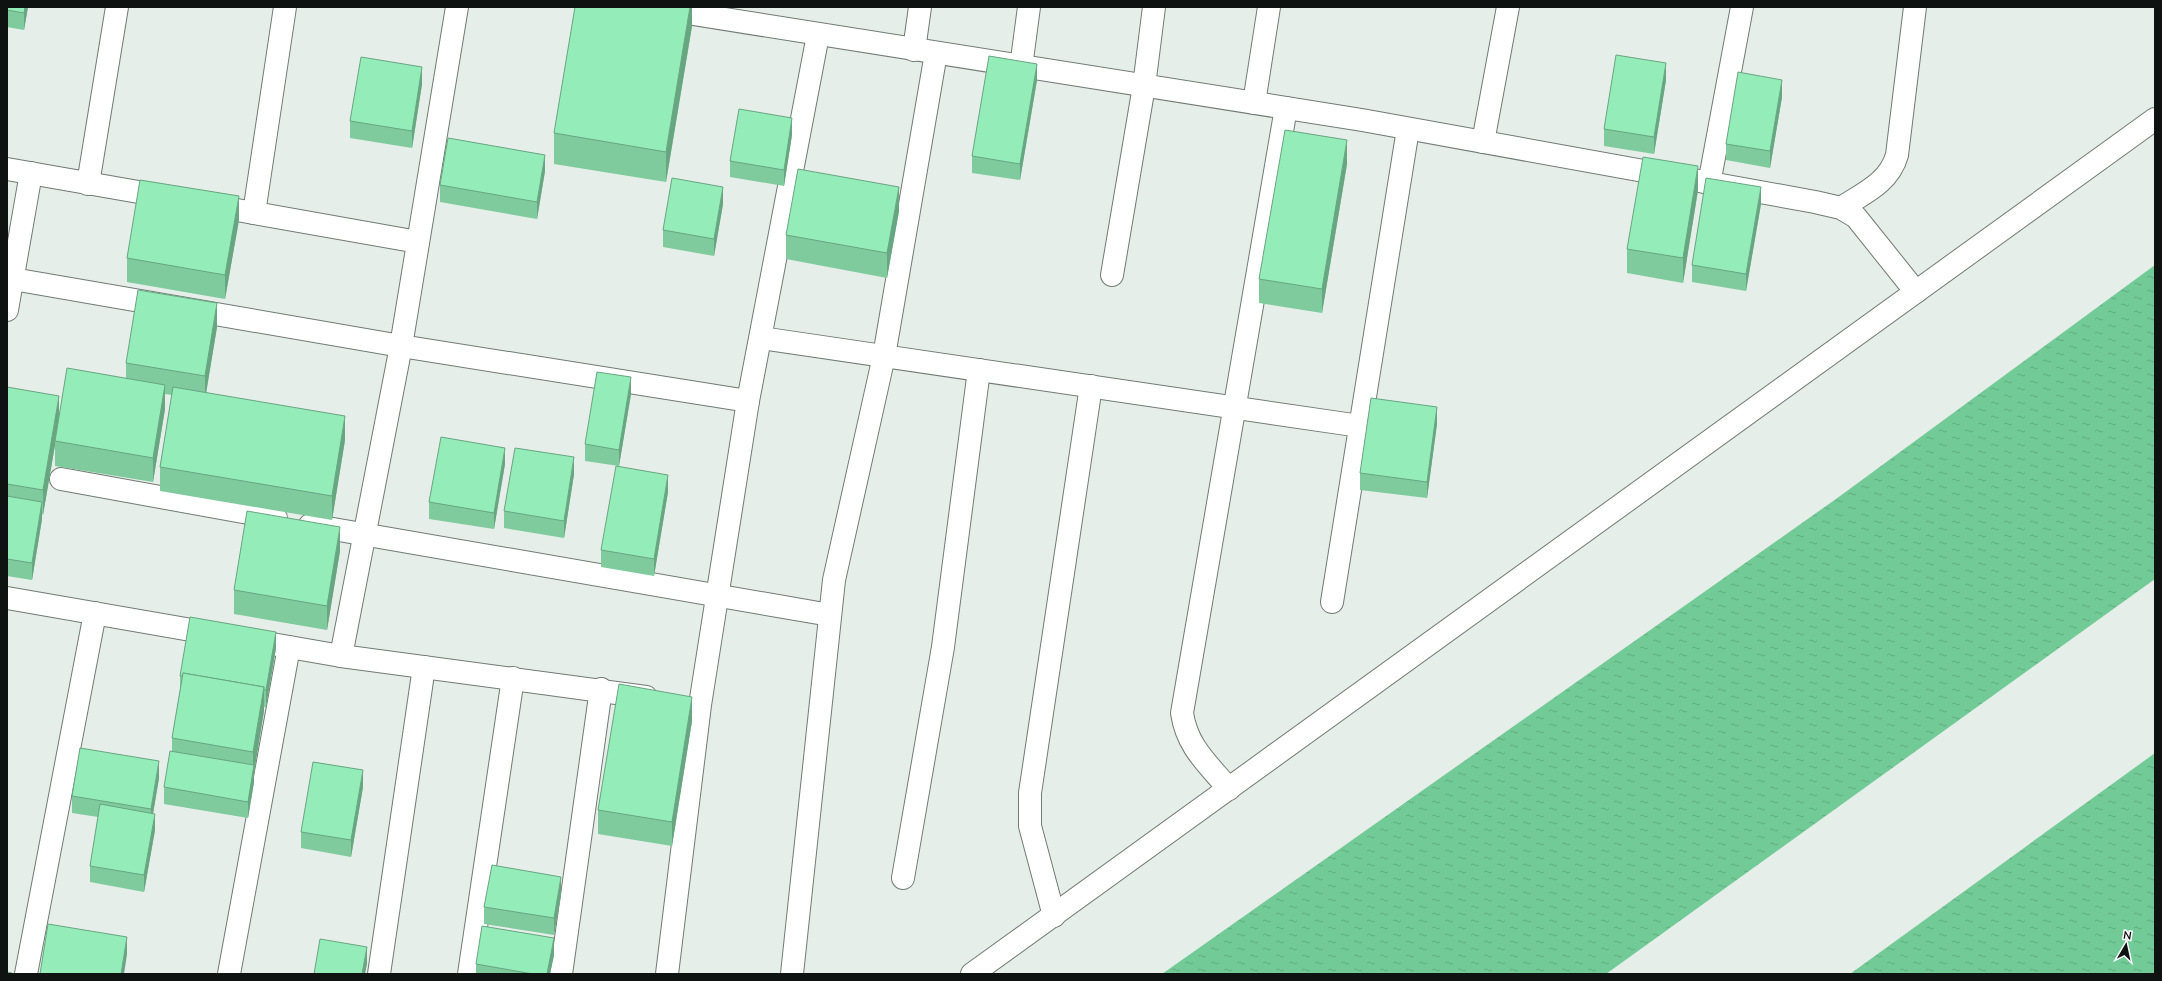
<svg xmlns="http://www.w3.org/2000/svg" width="2162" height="981" font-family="Mulish,sans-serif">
<defs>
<pattern id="water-ripples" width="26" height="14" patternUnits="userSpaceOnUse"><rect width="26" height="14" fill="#72ca96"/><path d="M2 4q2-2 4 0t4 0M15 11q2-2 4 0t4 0" fill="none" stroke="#62ac80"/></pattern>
</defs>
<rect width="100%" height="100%" fill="#e5eee8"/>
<g fill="url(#water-ripples)">
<path d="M2155 265V579L1606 974H1162L1836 499Z"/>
<path d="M2155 753V974H1850Z"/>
</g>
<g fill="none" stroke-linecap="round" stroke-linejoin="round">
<g stroke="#727a74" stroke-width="24">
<g id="minor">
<path d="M649 7 1362 120 1815 202 1841 208 1856 217 1916 292"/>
<path d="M914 50 920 7"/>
<path d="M1021 67 1029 7"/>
<path d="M1254 103 1269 7"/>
<path d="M1483 142 1508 7"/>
<path d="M7 169 167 197"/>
<path d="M88 184 117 7"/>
<path d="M1709 184 1742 7"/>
<path d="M209 205 418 242"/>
<path d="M1841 208C1864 193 1889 183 1897 155L1915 7"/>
<path d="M254 213 285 7"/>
<path d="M1112 275 1144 86 1154 7"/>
<path d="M7 278 401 346 748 401"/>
<path d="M7 310 31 173"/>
<path d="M761 338 1360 426"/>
<path d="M61 479 276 518"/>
<path d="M310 525 830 615"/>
<path d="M7 598 341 656 646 697"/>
<path d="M1332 602 1408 129"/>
<path d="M341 656 401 346 457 7"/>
<path d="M1229 789C1208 764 1187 747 1182 713L1286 108"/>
<path d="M903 878 943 647 979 370"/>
<path d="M1054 916 1030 826V793L1091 386"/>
<path d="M26 974 95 613"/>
<path d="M229 974 289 647"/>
<path d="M379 974 424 667"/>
<path d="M469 974 513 678"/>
<path d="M561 974 601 689"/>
<path d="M667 974 700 705 748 401 818 35"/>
<path d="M792 974 834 580 884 356 936 53"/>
</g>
</g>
<g stroke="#727a74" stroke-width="24">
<path id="tertiary" d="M972 974 2155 119"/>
</g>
<use href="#minor" stroke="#fff" stroke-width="22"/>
<use href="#tertiary" stroke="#fff" stroke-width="22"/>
</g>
<g fill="#7fcb9e">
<path d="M7 7H28L24 30 7 27Z"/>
<path d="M692 7V26L666 182 554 164V133Z"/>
<path d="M1037 80 1020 180 972 173V156Z"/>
<path d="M1666 80 1654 154 1604 146V129Z"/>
<path d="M422 84 412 148 350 138V121Z"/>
<path d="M1782 97 1770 168 1726 160V144Z"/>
<path d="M792 135 784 186 730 177V161Z"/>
<path d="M1347 164 1322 313 1259 303V279Z"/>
<path d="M545 171 537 219 440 202V185Z"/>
<path d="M1698 190 1683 283 1627 273V249Z"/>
<path d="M723 204 714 256 663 247V230Z"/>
<path d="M1761 204 1746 291 1692 282V265Z"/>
<path d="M899 211 887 278 786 259V235Z"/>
<path d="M239 220 225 299 127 282V258Z"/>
<path d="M217 327 206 392 345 440 332 520 160 491V467L172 395 165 394V409L153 482 55 466V445L43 515 42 514V519L32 580 7 576V387L59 416 126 378V363Z"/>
<path d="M631 394 619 466 585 461V444Z"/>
<path d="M1437 424 1427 498 1360 490V473Z"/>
<path d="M505 464 494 529 429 519V502Z"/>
<path d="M574 474 564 538 504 528V511Z"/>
<path d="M668 492 654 576 601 567V550Z"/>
<path d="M340 551 327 630 234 614V590Z"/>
<path d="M276 648 266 707H264V711L254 773V782L248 818 164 804V787L172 751V738L180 690V676Z"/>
<path d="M692 721 672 846 598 834V810Z"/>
<path d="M159 778 153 813 155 830 144 892 90 882V866L98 817 72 813V796Z"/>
<path d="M363 787 351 857 301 848V832Z"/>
<path d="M561 894 554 935 484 924V907Z"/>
<path d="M554 955 550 974H476V964Z"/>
</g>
<g fill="#68a581">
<path d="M25 7H28L24 30V13Z"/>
<path d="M690 7H692V26L666 182V152Z"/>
<path d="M1666 63V80L1654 154V137Z"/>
<path d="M1037 64V80L1020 180V164Z"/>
<path d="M422 67V84L412 148V131Z"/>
<path d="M1782 80V97L1770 168V151Z"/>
<path d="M792 118V135L784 186V170Z"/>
<path d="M1347 140V164L1322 313V289Z"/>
<path d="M545 155V171L537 219V202Z"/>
<path d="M1698 166V190L1683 283V258Z"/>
<path d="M723 187V204L714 256V239Z"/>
<path d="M899 187V211L887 278V253Z"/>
<path d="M1761 187V204L1746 291V274Z"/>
<path d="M239 196V220L225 299V275Z"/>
<path d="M217 303V327L205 400V376Z"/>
<path d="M631 377V394L619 466V450Z"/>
<path d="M165 385V409L153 482V458Z"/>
<path d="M59 396V420L55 441V445L43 515V490Z"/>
<path d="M1437 407V424L1427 498V482Z"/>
<path d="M345 416V440L332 520V496Z"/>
<path d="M505 448V464L494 529V513Z"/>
<path d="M574 457V474L564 538V521Z"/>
<path d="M668 475V492L654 576V559Z"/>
<path d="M42 502V519L32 580V563Z"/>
<path d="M340 527V551L327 630V606Z"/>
<path d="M276 632V648L266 707V690Z"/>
<path d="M264 687V711L254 773V782L248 818V802L253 769V752Z"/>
<path d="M692 697V721L672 846V822Z"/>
<path d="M159 761V778L151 826V809Z"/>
<path d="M363 770V787L351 857V840Z"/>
<path d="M155 814V830L144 892V875Z"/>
<path d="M561 877V894L554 935V918Z"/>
<path d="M127 937V954L124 974H121Z"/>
<path d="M554 938V955L550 974H547Z"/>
<path d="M367 947V964L365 974H362Z"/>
</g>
<g fill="#94ecb8" stroke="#68a581">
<path d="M7 7H25L24 13 7 10Z"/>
<path d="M575 7H690L666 152 554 133Z"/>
<path d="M1616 55 1666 63 1654 137 1604 129Z"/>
<path d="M989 56 1037 64 1020 164 972 156Z"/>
<path d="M361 57 422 67 412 131 350 121Z"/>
<path d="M1738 72 1782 80 1770 151 1726 144Z"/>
<path d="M739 109 792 118 784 170 730 161Z"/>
<path d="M1285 130 1347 140 1322 289 1259 279Z"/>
<path d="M448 138 545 155 537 202 440 185Z"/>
<path d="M1643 157 1698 166 1683 258 1627 249Z"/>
<path d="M798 169 899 187 887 253 786 235Z"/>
<path d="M672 178 723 187 714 239 663 230Z"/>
<path d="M1706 178 1761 187 1746 274 1692 265Z"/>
<path d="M140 180 239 196 225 275 127 258Z"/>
<path d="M138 290 217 303 205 376 126 363Z"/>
<path d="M67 368 165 385 153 458 55 441Z"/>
<path d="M597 372 631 377 619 450 585 444Z"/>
<path d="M7 387 59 396 43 490 7 484Z"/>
<path d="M173 387 345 416 332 496 160 467Z"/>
<path d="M1371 398 1437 407 1427 482 1360 473Z"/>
<path d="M441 437 505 448 494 513 429 502Z"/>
<path d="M515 448 574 457 564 521 504 511Z"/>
<path d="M616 466 668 475 654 559 601 550Z"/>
<path d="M7 496 42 502 32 563 7 559Z"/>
<path d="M247 511 340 527 327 606 234 590Z"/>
<path d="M190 617 276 632 266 690H264V687L183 673V676H180Z"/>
<path d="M183 673 264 687 253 752 172 738Z"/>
<path d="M619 684 692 697 672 822 598 810Z"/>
<path d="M80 748 159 761 151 809 72 796Z"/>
<path d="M170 751 254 765 248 802 164 787Z"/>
<path d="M313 762 363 770 351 840 301 832Z"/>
<path d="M100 804 155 814 144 875 90 866Z"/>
<path d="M492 865 561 877 554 918 484 907Z"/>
<path d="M48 924 127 937 121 974H40Z"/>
<path d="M482 926 554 938 547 974H533L476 964Z"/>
<path d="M320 939 367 947 362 974H314Z"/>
<path d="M7 972 12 973V974H7Z"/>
</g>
<rect width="2162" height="981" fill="none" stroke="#0e1210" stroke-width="16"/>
<g transform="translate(2126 945) rotate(9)" stroke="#ffffff" stroke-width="3" paint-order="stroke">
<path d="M0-3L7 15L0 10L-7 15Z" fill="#0e1210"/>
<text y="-6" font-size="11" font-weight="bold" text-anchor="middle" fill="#0e1210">N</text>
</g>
</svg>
